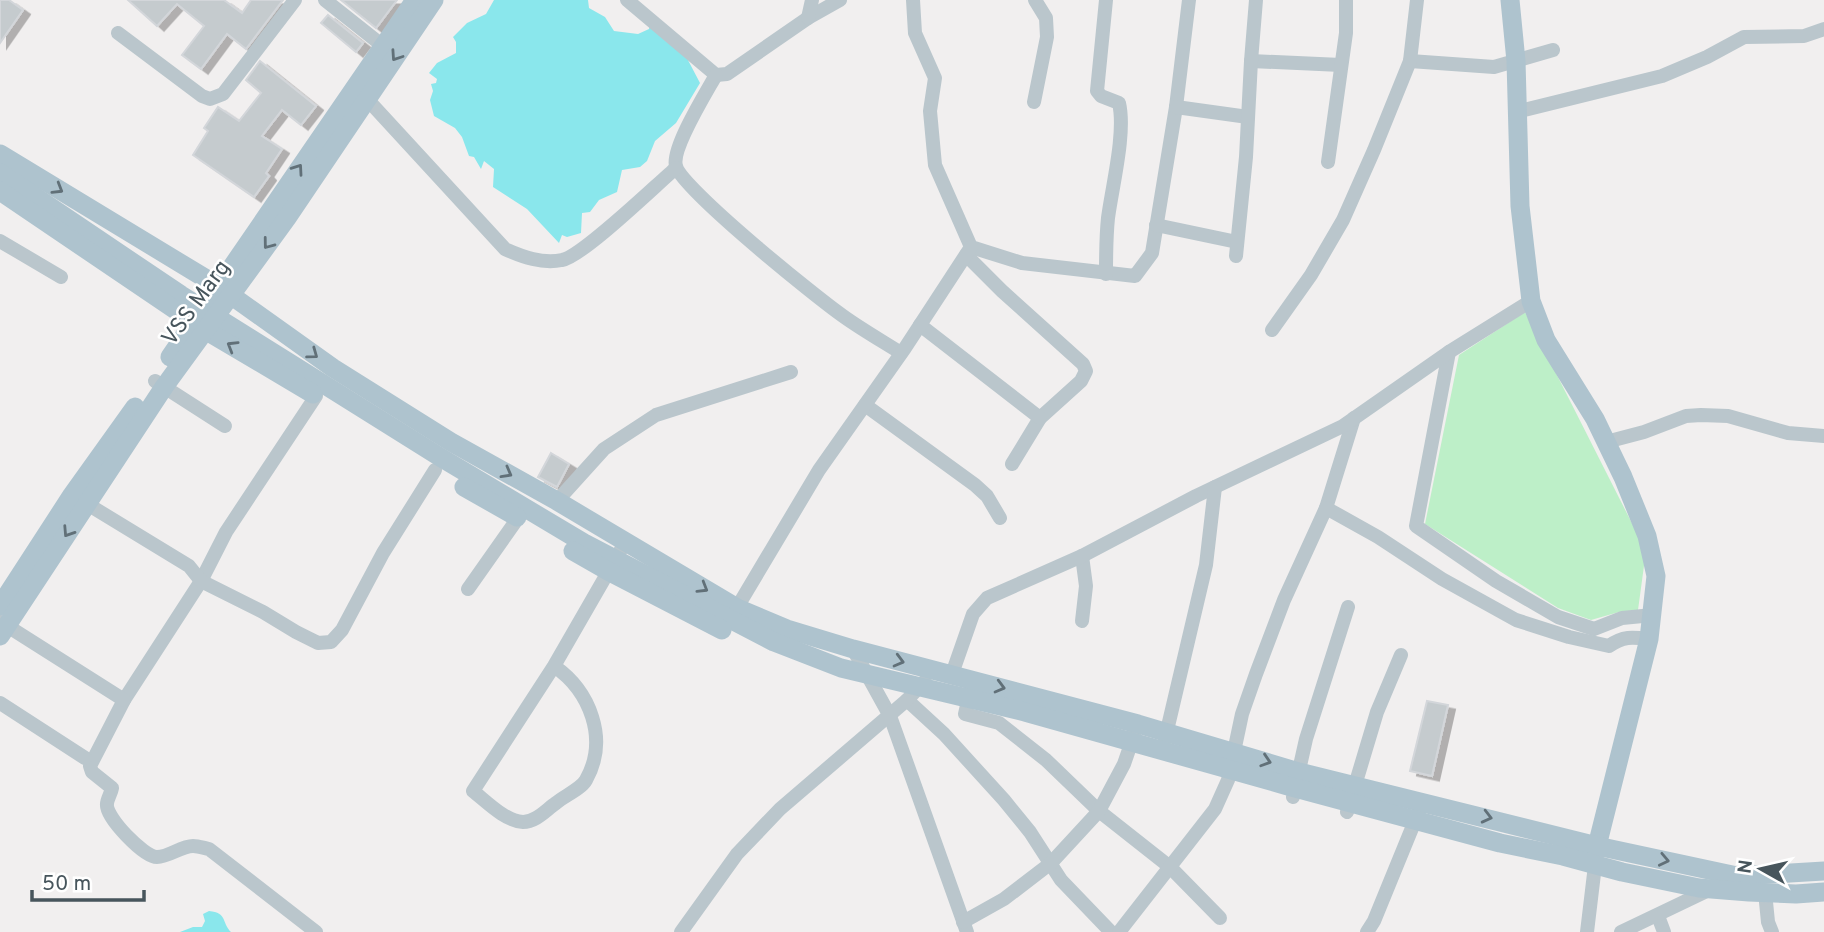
<svg xmlns="http://www.w3.org/2000/svg" width="1824" height="932" font-family="Overpass,sans-serif">
<defs>
<filter id="shadow"><feDropShadow dx="7" dy="4.5" stdDeviation="0" flood-color="#0004"/></filter>
</defs>
<rect width="100%" height="100%" fill="#f1efef"/>
<path fill="#bdefc8" d="M1525 312 1646 551 1638 610 1619 612 1591 620 1558 608 1425 524 1459 355Z"/>
<g fill="#8ae7ec">
<path d="M494 0H588L589 8 605 17 614 31 638 34 649 29 651 19 679 43 700 83 676 123 655 141 647 161 640 167 622 170 617 192 599 200 590 212 582 213 581 233 567 237 562 235 559 243 527 209 493 187 494 169 484 161 481 169 474 157 469 156 462 137 455 128 434 116 430 100 433 91 431 84 436 83 437 79 429 73 437 63 456 53V42L453 37 467 23 486 14Z"/>
<path d="M209 911C228 913 221 922 231 932H180L193 927H202L205 921 203 914Z"/>
</g>
<g fill="#c5cbce" stroke="#d3d6da" stroke-width="2" filter="url(#shadow)">
<path d="M0 0H9L23 10 0 43Z"/>
<path d="M128 0H224L242 13 251 0H283L246 49 227 34 201 69 182 55 204 26 177 4 157 26Z"/>
<path d="M341 0H397L376 28Z"/>
<path d="M328 15 363 43 356 52 321 23Z"/>
<path d="M260 61 316 106 301 125 282 110 262 136 282 149 266 173 269 176 254 197 193 155 208 131 204 128 218 107 239 121 261 93 246 80Z"/>
<path d="M551 453 569 464 557 487 538 477Z"/>
<path d="M1427 701 1448 705 1432 776 1410 771Z"/>
</g>
<g fill="none" stroke-linecap="round" stroke-linejoin="round">
<g stroke="#bac6cc" stroke-width="14">
<path d="M325 0 383 46"/>
<path d="M627 0 716 75 727 74 808 18 840 0"/>
<path d="M913 0 915 33 935 78 930 111 935 165 971 247 1022 263 1135 276 1152 253 1176 107 1189 0"/>
<path d="M808 18 812 0"/>
<path d="M118 33 202 96 210 99 223 94 295 0"/>
<path d="M1251 61 1341 65"/>
<path d="M1410 61 1494 67 1553 50"/>
<path d="M716 75C706 93 671 149 676 166 681 188 817 298 843 316 861 329 882 341 901 353"/>
<path d="M367 99 505 249C523 257 542 264 562 260 582 257 656 185 676 168"/>
<path d="M1034 102 1047 37 1046 18 1035 0"/>
<path d="M1176 107 1248 117"/>
<path d="M1516 112 1662 76 1707 57 1744 37 1804 36 1824 29"/>
<path d="M1328 162 1346 33V0"/>
<path d="M1156 225 1237 242"/>
<path d="M0 241 61 277"/>
<path d="M966 255 1002 291 1083 364 1086 371 1081 381 1040 418 1012 464"/>
<path d="M1236 256 1246 157 1251 61 1256 0"/>
<path d="M1106 274C1106 255 1106 237 1108 218 1112 187 1126 133 1119 103L1101 96 1097 91 1106 0"/>
<path d="M920 325 1040 418"/>
<path d="M1272 330 1311 275 1343 220 1374 150 1410 61 1417 0"/>
<path d="M1449 352 1416 526 1496 581 1558 617 1594 629 1622 618 1653 615"/>
<path d="M155 381 225 426"/>
<path d="M316 396 226 532 201 581 124 700 90 766 92 772 112 788C111 794 107 799 107 804 105 817 144 857 157 857 169 857 181 846 193 846 198 846 204 848 209 849L316 932"/>
<path d="M865 405 975 485 987 496 1000 518"/>
<path d="M1606 442 1644 432 1686 416 1701 415 1728 416 1788 433 1824 436"/>
<path d="M79 499 189 566 201 581 263 612 296 632 318 643 331 642 342 630 383 553 435 470"/>
<path d="M557 501 604 449 656 415 791 372"/>
<path d="M1326 508 1354 418"/>
<path d="M468 589 518 518"/>
<path d="M732 616 819 470 905 348 971 247"/>
<path d="M1082 621 1086 586 1082 556"/>
<path d="M1 622 124 700"/>
<path d="M853 649 890 716 967 932"/>
<path d="M554 666C590 691 609 739 586 780 581 789 564 796 556 803 546 810 536 822 523 822 505 821 487 802 473 791L554 666 626 541"/>
<path d="M952 674 973 614 987 598 1082 556 1196 496 1343 426 1449 352 1531 301"/>
<path d="M970 692 965 714 999 723 1046 760 1099 811 1170 867 1220 918"/>
<path d="M907 700 944 734 1004 800 1030 832 1061 880 1111 932"/>
<path d="M0 703 85 758"/>
<path d="M1165 739 1206 565 1215 487"/>
<path d="M1293 797 1306 739 1348 607"/>
<path d="M1347 812 1377 712 1401 655"/>
<path d="M1766 902 1768 922 1772 932"/>
<path d="M1658 916 1664 932"/>
<path d="M963 922 1004 899 1051 863 1099 811 1124 764 1134 735"/>
<path d="M681 932 737 854 780 809 907 700 925 681"/>
<path d="M1119 932 1215 809 1228 780 1242 714 1256 674 1284 600 1326 508 1378 537 1442 579 1516 620 1569 637 1609 646C1623 636 1632 637 1649 639"/>
<path d="M1367 932 1374 921 1419 811"/>
<path d="M1587 932 1596 857"/>
<path d="M1621 932 1711 889"/>
</g>
<g stroke="#aec3ce" stroke-width="19">
<path d="M1510 0 1516 61 1520 206 1531 301 1546 340 1595 419 1623 477 1647 536 1656 576 1649 639 1597 846"/>
<path d="M0 154 218 286 333 368 451 442 557 501 737 608 787 629 853 649 1138 724 1299 772 1597 846 1737 876 1824 871"/>
<path d="M0 173 181 295 440 457 584 543 774 642 841 668 1025 712 1288 786 1500 843 1563 856 1622 872 1699 888 1749 892 1796 894 1824 892"/>
<path d="M0 191 205 330 313 394"/>
<path d="M170 357 415 0"/>
<path d="M464 487 517 517"/>
<path d="M573 551 608 571 722 630"/>
<path d="M0 606 72 495 135 407"/>
<path d="M0 636 164 387 287 218 434 0"/>
</g>
</g>
<defs><path id="oneway-chevron" d="M-2-3.5L2.5 0L-2 3.5" fill="none" stroke-width="1.6" stroke-linecap="round" stroke-linejoin="round" transform="scale(1.75)"/></defs>
<g stroke="#617078">
<use href="#oneway-chevron" transform="translate(396 56) rotate(124)"/>
<use href="#oneway-chevron" transform="translate(298 169) rotate(-55)"/>
<use href="#oneway-chevron" transform="translate(58 189) rotate(31)"/>
<use href="#oneway-chevron" transform="translate(268 244) rotate(127)"/>
<use href="#oneway-chevron" transform="translate(232 346) rotate(-149)"/>
<use href="#oneway-chevron" transform="translate(313 354) rotate(36)"/>
<use href="#oneway-chevron" transform="translate(507 473) rotate(29)"/>
<use href="#oneway-chevron" transform="translate(68 532) rotate(123)"/>
<use href="#oneway-chevron" transform="translate(703 588) rotate(31)"/>
<use href="#oneway-chevron" transform="translate(899 661) rotate(15)"/>
<use href="#oneway-chevron" transform="translate(1000 687) rotate(15)"/>
<use href="#oneway-chevron" transform="translate(1266 761) rotate(18)"/>
<use href="#oneway-chevron" transform="translate(1487 817) rotate(14)"/>
<use href="#oneway-chevron" transform="translate(1664 860) rotate(12)"/>
</g>
<g text-anchor="middle" stroke-width="5" stroke-linejoin="round" paint-order="stroke">
<g font-size="23" fill="#47555c" stroke="#fff">
<text transform="translate(195 302) rotate(-54)" y="8">VSS Marg</text>
</g>
</g>
<g transform="translate(1761 869) rotate(278)" stroke="#ffffff" stroke-width="5" paint-order="stroke">
<path d="M0-5L12 26L0 18L-12 26Z" fill="#47555c"/>
<text y="-10" font-size="19" font-weight="bold" text-anchor="middle" fill="#47555c">N</text>
</g>
<path d="M32 890v10h112v-10" fill="none" stroke="#47555c" stroke-width="3.5"/>
<text x="42" y="890" font-size="21" fill="#47555c" stroke="#ffffff" stroke-width="5" paint-order="stroke">50 m</text>
</svg>
